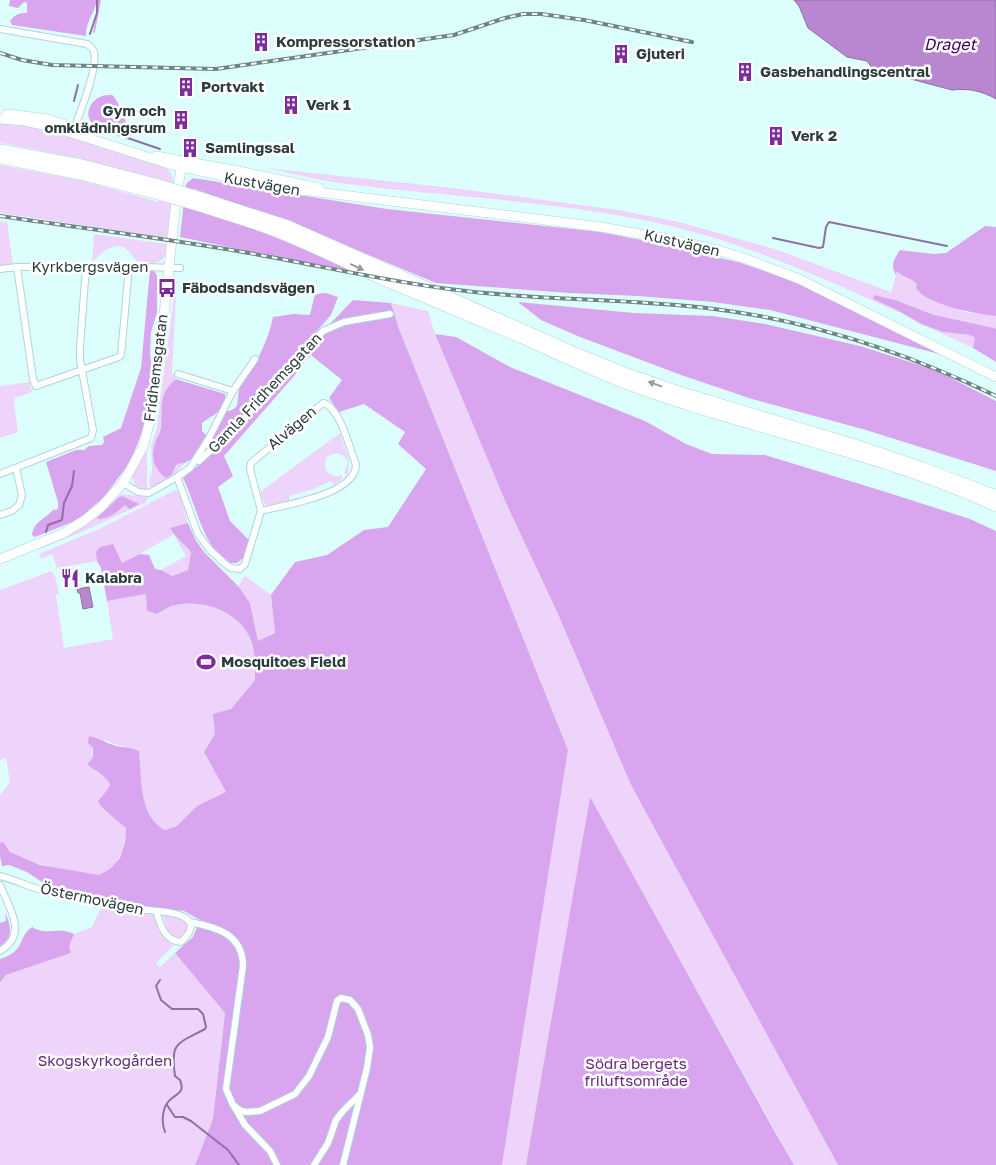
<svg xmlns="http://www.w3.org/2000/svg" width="996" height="1165" font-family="'Golos Text',sans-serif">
<rect width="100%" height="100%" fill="#dcfffe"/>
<g fill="#eed4fa" fill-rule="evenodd">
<path d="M0 122 24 125 74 135 165 167 171 174 174 183 167 238 0 213V165L79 180 159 202 162 182C108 167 55 152 0 143Z"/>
<path d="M266 168 453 188 618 210 679 222 775 249 891 292 897 271C902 277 911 278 917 284L964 312 996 316V329L981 325 959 322 934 315 898 301 880 302 895 309 900 313C818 276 737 239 648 221 552 201 452 197 355 185 325 182 295 174 266 168Z"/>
<path d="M0 221 7 222 13 264 0 266Z"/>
<path d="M94 234 167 244C167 248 167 253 165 256 161 264 143 267 137 261 131 255 128 247 119 246 108 246 99 256 92 262Z"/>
<path d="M177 274 172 373 176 379C155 397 166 413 158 436L176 469 177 464 185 463 173 476 152 489 149 483 152 469 151 446 157 428 160 404Z"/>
<path d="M391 303 428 311 435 334 506 503 558 614 631 785 838 1165H794L590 798 526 1165H502L568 750 399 329Z"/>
<path d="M169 310 155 418 147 452V489L142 490 136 486 132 477 145 451Z"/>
<path d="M921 324 943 332 970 335 975 338 976 342 973 348Z"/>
<path d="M30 382 32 392 15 398 14 404 18 432 0 438V386Z"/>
<path d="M340 433C344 447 353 461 347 475L344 473 348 463C344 452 334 451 326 458 322 470 330 479 342 475V479L334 485 331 481 314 489 289 496 290 500 266 506 260 492Z"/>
<path d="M175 490 180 493 188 523 170 528 173 535 122 564 101 547 97 551V561L57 568 52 554 41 559 39 554 99 529Z"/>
<path d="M121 494 147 497 148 499 145 503 77 534 39 549V548L78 530 96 517ZM122 496 134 503 129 507 125 505C117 512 110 519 98 519V517L118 498Z"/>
<path d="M175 537 184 543 191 552 188 570 171 576 161 570 186 556Z"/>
<path d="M51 571 55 576 59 594 56 595 64 648 113 639 107 601 147 594V611L157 614C162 611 167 608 171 606 202 597 244 612 253 646 255 657 255 669 255 680L231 709 204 752 226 792 197 806 177 826 165 830C138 816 141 778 139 751 128 746 116 746 105 740L93 747 92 752 96 772 107 778 110 784 108 790 100 797 107 813 118 820 126 828C125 845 120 870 99 875 84 878 23 861 10 852 6 850 5 846 3 843H0V795L10 782 6 758 0 760V590Z"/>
<path d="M245 576 271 595 275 633 258 641 250 603 238 586Z"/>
<path d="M102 906 153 915 166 939 174 945 156 963 160 967 175 953 225 1013 213 1119 195 1165H0V984L6 975 71 953 69 947 74 934 92 927Z"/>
<path d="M164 915C174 917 187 917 187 929L182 937C168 939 166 928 163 916Z"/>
</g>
<g fill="#d9a5ef">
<path d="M10 0H101L95 32 93 33 98 7V4H96C93 14 85 25 86 36L12 25 10 21C15 14 19 13 27 13V3L24 2 18 8 9 6Z"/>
<path d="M112 95C118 98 126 125 132 134L129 139 93 124C84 116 89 102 100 97 103 95 108 95 112 95Z"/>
<path d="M193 178 387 209 600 232 671 246 741 263 796 282 943 355 770 310 713 302 638 296 569 293 436 283 290 222 194 189 191 205 271 233 373 277 180 237 186 184Z"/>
<path d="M985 226 996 227V316C977 314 926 305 916 288L917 284C911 278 902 277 897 271L896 275C890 265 894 259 900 250L933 254 946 253Z"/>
<path d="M150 270 155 272 157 276V313L151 332 150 354 152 369 148 407 142 432 135 450 128 465 104 497 82 516 70 523 35 537 32 535C34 521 45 519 53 510L58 509V502L46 462 76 450H84L89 446 102 445 104 442 103 437 121 428 141 368Z"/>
<path d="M326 293 338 297 331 315 230 431 210 447 207 444 224 412C228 411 233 410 235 408 239 406 237 393 240 387 243 381 247 376 251 371 261 353 269 337 273 317L293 314 310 315 315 294Z"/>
<path d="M874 295 898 301 934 315 994 328 996 329V362L973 348 975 338 970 335 943 332 921 324 895 309 873 299Z"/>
<path d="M353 300 391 303 399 329 568 750 502 1165H195L213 1119 225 1013 175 953 193 937 200 920 184 911 162 909 108 901 45 884 27 872 9 865 2 866 0 856V843L3 842 10 852 40 865 99 875 110 869 120 858 125 842 126 828C116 819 106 813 98 802 101 795 108 792 110 784 105 775 95 771 87 764L93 758V748L88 743 89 736C99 738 106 743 116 746 126 748 128 746 139 751 142 778 138 816 165 830L177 826 197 806 226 792 204 752 215 734 213 714 231 709 255 680C255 669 255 657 253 646 244 612 202 597 171 606 167 608 162 611 157 614L147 611 146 594 107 601 101 568 97 561 96 552 100 547 113 544 122 563 140 554 149 555 155 569 161 570 172 576 188 570 191 552C184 543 175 538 170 528L188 523 195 539 204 552 238 586 250 603 258 641 275 633 271 595 295 562 327 555 364 530 388 527 426 469 398 444 405 432 364 404 339 412 329 398 342 380 311 355 300 367 295 375 224 456 233 476 218 487 230 521 249 540 243 558 237 563H230C225 558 218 553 213 547 200 530 193 498 183 478L235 435 328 326Z"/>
<path d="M518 302 634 313 712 316 765 324 860 346 935 370 996 401V471L866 430 752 399 681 375 580 337 541 320Z"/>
<path d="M435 334 456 337 510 367 645 421 686 444 712 454 765 455 889 493 970 519 996 531V1165H838L631 785 558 614 506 503Z"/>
<path d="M176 379 225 394C226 413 213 414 202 423V431L207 436 196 456 185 463 177 464 171 475 166 478C155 470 150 458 155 444 157 437 161 432 161 425 163 405 158 394 176 379Z"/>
<path d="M122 496 139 504 130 509 125 505C117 512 110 519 98 519V517L118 498Z"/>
<path d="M590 797 771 1125 794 1165H526Z"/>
<path d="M5 913C11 924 14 939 0 946V923L6 921Z"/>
<path d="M32 927C49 937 56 925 74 934L69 947 71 953 6 975 0 983V959C26 951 17 938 32 927Z"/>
</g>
<g fill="#b987cf" stroke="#8e71a3">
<path d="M794 0H996V99C982 91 968 88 952 90L873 69 867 61 847 57 808 28 799 6Z"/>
<path d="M89 587 93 607 83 609 80 593H78L77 589Z"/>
</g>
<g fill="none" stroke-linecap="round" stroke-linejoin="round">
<g stroke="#8e71a3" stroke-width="2">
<path d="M90 34 97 13V0"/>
<path d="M74 101 78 85"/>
<path d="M95 122 113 133 160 149"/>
<path d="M773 238 819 248 823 247 826 227 829 222 947 246"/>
<path d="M46 532 48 525 62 520 64 503 72 486 74 471"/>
<path d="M160 980 156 986 161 1000 172 1009H198L203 1014 206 1027 205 1029C177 1044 170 1042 175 1076L180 1080C185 1092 178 1093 171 1099 162 1106 161 1122 165 1132"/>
<path d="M167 1105 175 1117H183L191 1121 228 1150 239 1165"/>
</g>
<g stroke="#abd7d5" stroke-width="8">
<g id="street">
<path d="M0 29 87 44C90 46 93 48 94 52 98 70 79 114 73 132"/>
<path d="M17 267 33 379 36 386 119 357 121 355 129 267"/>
<path d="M0 269 17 267 104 266 180 268"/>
<path d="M178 374 233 391"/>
<path d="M199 461 244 419 323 331 344 322 390 314"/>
<path d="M0 474 91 438 93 430 80 360V347L86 267"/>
<path d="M177 477 198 534 210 550 224 563 231 568 240 569 245 564 261 511C284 505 355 495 356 465 350 449 340 407 323 403L251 463 250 469 261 511"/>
<path d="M123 483 138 492 149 493 177 477 190 468 209 438 233 391 255 359"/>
<path d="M0 515 12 511 19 505 22 495 16 468"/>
<path d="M0 876C16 880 31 888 48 892 77 900 108 905 139 909 151 911 178 911 187 919 196 927 187 936 181 942 165 941 160 925 156 911"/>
<path d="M0 885C9 908 29 934 0 951"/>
<path d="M190 922C216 927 243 934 243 966L226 1089 233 1105 241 1111 247 1112 260 1111 295 1094 309 1076 328 1037 337 1001 341 998 350 1000 358 1009 368 1035 370 1047 367 1068 343 1165"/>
<path d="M235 1108 245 1125 270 1151 277 1165"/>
<path d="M314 1165 328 1143 336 1120 342 1112 359 1095"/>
</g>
</g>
<g stroke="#abd7d5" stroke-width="10">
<g id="secondary">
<path d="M7 114 48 119 87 132"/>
<path d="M0 119 24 121 53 127 169 164 269 186 601 227 674 240 718 250 746 259 799 279 996 377"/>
<path d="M156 156 238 171 319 188"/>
<path d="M0 559 64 533 85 520 101 507 123 483 143 447 155 401 177 191 183 160"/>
</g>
</g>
<g stroke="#abd7d5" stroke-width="12">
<g id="highway">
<path d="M0 150 82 165 159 185"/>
<path d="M0 158 80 174 158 194"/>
<path d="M198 197 288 226 573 352 627 374 676 391 855 445 923 468 996 496"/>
<path d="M197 205C221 213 246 220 270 229 310 244 346 263 384 280 432 300 479 320 527 340 560 355 592 370 625 383 747 429 878 451 996 506"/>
</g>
</g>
<use href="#street" stroke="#fff" stroke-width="6"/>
<use href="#secondary" stroke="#fff" stroke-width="9"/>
<use href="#highway" stroke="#fff" stroke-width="11"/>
<g stroke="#6d8685" stroke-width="4">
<g id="rail">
<path d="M0 53 22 60 52 65 216 69 454 35 505 18 523 14H541L584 20 692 42"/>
<path d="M0 216C81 228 162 238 243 252 312 264 380 280 449 289 537 301 626 298 714 309 813 321 907 353 996 396"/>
</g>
</g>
<use href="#rail" stroke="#fff" stroke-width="2" stroke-dasharray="5.5" stroke-linecap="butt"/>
<g stroke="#abd7d5" stroke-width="12" stroke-linecap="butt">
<g id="highway-bridge">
<path d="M159 185 198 197"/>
<path d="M158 194 197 205"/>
</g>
</g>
<use href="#highway-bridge" stroke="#fff" stroke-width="11"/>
</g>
<defs><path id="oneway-solid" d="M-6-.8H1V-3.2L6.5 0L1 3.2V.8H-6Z" transform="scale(1.25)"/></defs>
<g fill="#959e9e">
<use href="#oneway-solid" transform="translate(357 267) rotate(25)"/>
<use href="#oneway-solid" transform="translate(655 384) rotate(-160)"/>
</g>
<defs>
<g id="building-bare" transform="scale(1.5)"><path d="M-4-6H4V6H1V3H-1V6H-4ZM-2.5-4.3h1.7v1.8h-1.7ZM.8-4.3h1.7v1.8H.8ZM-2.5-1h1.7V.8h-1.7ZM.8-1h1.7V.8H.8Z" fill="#7e2c9c" stroke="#fff" stroke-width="2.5" paint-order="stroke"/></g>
<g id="bus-bare" transform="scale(1.5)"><path d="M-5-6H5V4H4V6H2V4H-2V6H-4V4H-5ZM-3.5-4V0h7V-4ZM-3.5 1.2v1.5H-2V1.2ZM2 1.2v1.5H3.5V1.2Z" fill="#7e2c9c" stroke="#fff" stroke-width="2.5" paint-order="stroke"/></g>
<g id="restaurant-bare" transform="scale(1.5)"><path d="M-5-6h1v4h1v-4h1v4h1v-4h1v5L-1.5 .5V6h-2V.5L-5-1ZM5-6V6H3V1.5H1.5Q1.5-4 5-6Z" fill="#7e2c9c" stroke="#fff" stroke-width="2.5" paint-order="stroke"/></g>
<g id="stadium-bare" transform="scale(1.5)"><path d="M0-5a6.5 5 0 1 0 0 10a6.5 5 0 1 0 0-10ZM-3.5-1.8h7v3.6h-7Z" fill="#7e2c9c" stroke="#fff" stroke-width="2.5" paint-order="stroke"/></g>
</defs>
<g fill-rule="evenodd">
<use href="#building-bare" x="261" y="42"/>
<use href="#building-bare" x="621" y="54"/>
<use href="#building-bare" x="745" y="72"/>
<use href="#building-bare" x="186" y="87"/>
<use href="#building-bare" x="291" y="105"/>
<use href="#building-bare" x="181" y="120"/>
<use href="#building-bare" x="776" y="136"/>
<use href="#building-bare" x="190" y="148"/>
<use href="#bus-bare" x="167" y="288"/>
<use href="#restaurant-bare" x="70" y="578"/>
<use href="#stadium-bare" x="206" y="662"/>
</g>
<g text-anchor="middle" stroke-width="5" stroke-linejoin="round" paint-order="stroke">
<g font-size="15" font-weight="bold" fill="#2b3d3d" stroke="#fff" text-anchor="start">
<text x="276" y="47">Kompressorstation</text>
<text x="636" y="59">Gjuteri</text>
<text x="760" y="77">Gasbehandlingscentral</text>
<text x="201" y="92">Portvakt</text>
<text x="306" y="110">Verk 1</text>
<text x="166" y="116" text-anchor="end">Gym och<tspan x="166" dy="17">omklädningsrum</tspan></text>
<text x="791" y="141">Verk 2</text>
<text x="205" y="153">Samlingssal</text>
<text x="182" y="293">Fäbodsandsvägen</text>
<text x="85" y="583">Kalabra</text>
<text x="221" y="667">Mosquitoes Field</text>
</g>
<g font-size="15" fill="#2b3d3d" stroke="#fff">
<text transform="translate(262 184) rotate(10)" y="5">Kustvägen</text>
<text transform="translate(682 243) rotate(13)" y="5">Kustvägen</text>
<text x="90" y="272">Kyrkbergsvägen</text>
<text transform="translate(156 368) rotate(-83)" y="5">Fridhemsgatan</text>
<text transform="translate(265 393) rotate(-47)" y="5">Gamla Fridhemsgatan</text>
<text transform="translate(292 428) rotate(-40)" y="5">Alvägen</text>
<text transform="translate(92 899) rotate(12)" y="5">Östermovägen</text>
</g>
<g font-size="15" fill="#66287e" stroke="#fff">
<text x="105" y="1066">Skogskyrkogården</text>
<text x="636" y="1069">Södra bergets<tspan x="636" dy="17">friluftsområde</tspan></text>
</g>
<g font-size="16" font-style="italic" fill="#46005c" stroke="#fff">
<text x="950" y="50">Draget</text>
</g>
</g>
</svg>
